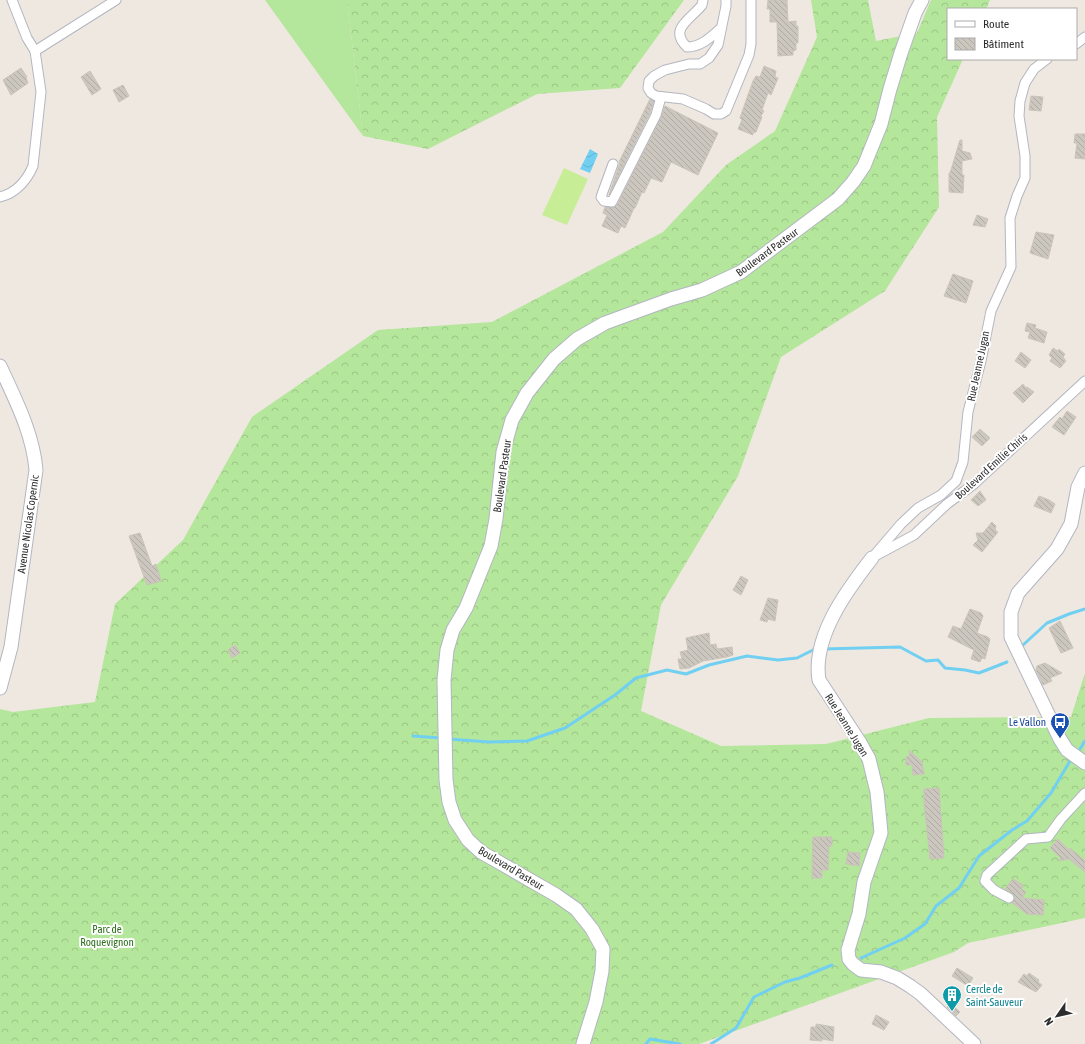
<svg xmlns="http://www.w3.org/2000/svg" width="1085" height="1044" font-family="'Asap Condensed',sans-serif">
<defs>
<pattern id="forest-crowns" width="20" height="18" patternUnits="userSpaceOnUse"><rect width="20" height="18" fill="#b4e69b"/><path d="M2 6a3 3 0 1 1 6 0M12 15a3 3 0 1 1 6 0" fill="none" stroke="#9bc686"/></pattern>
<pattern id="water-waves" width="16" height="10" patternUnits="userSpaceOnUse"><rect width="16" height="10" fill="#71d0f2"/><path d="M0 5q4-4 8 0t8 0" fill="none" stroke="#62b3d0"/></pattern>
<pattern id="building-back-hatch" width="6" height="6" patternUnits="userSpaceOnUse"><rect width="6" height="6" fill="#cbc6be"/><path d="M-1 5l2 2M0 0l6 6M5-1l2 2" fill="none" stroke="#afaaa4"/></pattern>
</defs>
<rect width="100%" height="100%" fill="#efe8e0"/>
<path fill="#b4e69b" d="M265 0H347L363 136Z"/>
<g fill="url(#forest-crowns)">
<path d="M347 0H684L620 88 537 94 428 149 363 136Z"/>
<path d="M811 0H868L876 41 917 33 931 0H990L986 9H948V59H963L937 117 939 207 885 291 781 357 738 476 661 605 641 711 721 746 826 744 929 718 1071 717 1085 673V918L968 943 954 952 699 1044H0V709L13 712 95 702 115 604 183 540 252 417 378 330 492 322 663 232 726 165 775 131 817 37Z"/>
</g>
<path fill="#c8ed97" d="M564 168 588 179 567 225 542 215Z"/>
<path fill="url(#water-waves)" d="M590 149 598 154 590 173 580 169Z"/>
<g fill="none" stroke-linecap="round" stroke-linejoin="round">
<g stroke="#71d0f2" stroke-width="3">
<path d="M1023 645 1047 623 1069 614 1085 609"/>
<path d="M823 649 900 647 926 661 938 660 945 668 965 670 979 673 1007 662"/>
<path d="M413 736 441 738"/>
<path d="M448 739 489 742 527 741 565 728 615 695 636 678 667 670 686 674 709 665 747 656 778 660 797 658 815 649H818"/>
<path d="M1080 749 1085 741"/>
<path d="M861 958 905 938 925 924 936 906 959 888 979 856 1012 830 1027 821 1051 793 1070 761"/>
<path d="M646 1044 650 1039 680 1044"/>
<path d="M711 1044 736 1028 754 997 785 982 800 978 832 965"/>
</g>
</g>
<g fill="url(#building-back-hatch)" stroke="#cbc4b9">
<path d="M768 0H787L788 22 796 21V26H798V43H796V50L793 51V55L778 56 777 22H770V9H767Z"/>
<path d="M764 66 776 71 775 77 778 78 771 95 768 93 762 110 764 111 761 116 762 117 756 132 753 133V135L738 129 742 120 740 118 742 112 753 81 756 76 760 77Z"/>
<path d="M21 68 27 77 26 78 28 83 11 95 3 80Z"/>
<path d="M90 71 101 89 92 95 81 77Z"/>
<path d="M123 85 129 96 119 102 113 90Z"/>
<path d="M1031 96 1043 97 1041 111 1029 110Z"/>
<path d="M650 99 654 101 650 113 609 195 620 163 619 162Z"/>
<path d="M665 106 718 133 698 175 671 162 662 182 651 178 644 193 642 192 635 208H634L625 228 621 226 618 233 602 226 607 215 603 213 605 207H614L617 205 661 118Z"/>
<path d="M1075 134H1085V159L1075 158 1077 143H1074Z"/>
<path d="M960 140H962V151L970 153 972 159 962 161V175H964L963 193 949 192V173H950Z"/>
<path d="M977 215 988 219 985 227 973 225Z"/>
<path d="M1036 232 1054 235 1048 259 1030 253Z"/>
<path d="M953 274 973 281 966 303 944 296Z"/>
<path d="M1027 323 1036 325 1035 328 1047 332 1044 343 1028 338 1030 332 1025 331Z"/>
<path d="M1053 348 1058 351 1059 349 1065 354 1063 357 1066 361 1060 368 1050 361 1052 358 1049 355Z"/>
<path d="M1021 352 1031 360 1025 368 1015 361Z"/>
<path d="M1023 384 1026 388 1027 387 1034 392 1023 403 1013 393Z"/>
<path d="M1067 411 1076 417 1064 435 1052 427 1060 417 1062 419Z"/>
<path d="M980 429 990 438 982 446 972 437Z"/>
<path d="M980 491 986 500 978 506 971 500Z"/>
<path d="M1039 496 1049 500 1055 504 1051 513 1034 506Z"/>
<path d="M992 522 996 526 995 530 998 532 982 552 973 545 978 540 976 533H983Z"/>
<path d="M140 533 152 566 156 564 161 581 147 585 129 536Z"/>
<path d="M741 576 748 580 741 595 733 590Z"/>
<path d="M768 598 778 600 775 621 768 619 767 622 760 620Z"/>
<path d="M970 609 981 613 983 616 977 633 988 637 990 639 985 659 982 658 980 662 971 659 974 650 948 637 953 626 961 629Z"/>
<path d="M1060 621 1073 648 1061 653 1049 628Z"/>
<path d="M709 633 710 645 716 644 717 649 732 647 733 655 727 657 703 661 689 668 680 669 678 659H682L680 652 688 650 686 638Z"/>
<path d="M235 645 240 653 232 658 228 650Z"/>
<path d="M1045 663 1062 673 1050 678 1052 681 1043 685 1036 670 1037 666Z"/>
<path d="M909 750 923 763H922L924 774 913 775 912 765H906V757L910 756Z"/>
<path d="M939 788 944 858 930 859 924 802V789Z"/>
<path d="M813 837H832V846H829L828 870H822V878H812Z"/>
<path d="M1058 839 1069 850 1070 848 1085 861V872L1069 859 1058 861 1061 858 1050 848Z"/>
<path d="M848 852 860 853 859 866 846 864Z"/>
<path d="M1013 879 1023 885 1021 889 1026 892 1022 898 1044 900 1043 915 1027 914 1012 903 1015 898H1016L1012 893 1005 889Z"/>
<path d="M957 968 973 978 968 986 952 976Z"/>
<path d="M1029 973 1039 980 1038 982 1042 985 1036 992 1018 982 1024 974 1027 976Z"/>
<path d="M950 1003 960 1012 956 1016 947 1007Z"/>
<path d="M876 1015 889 1022 884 1030 872 1024Z"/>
<path d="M816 1024 834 1027 833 1041 822 1039V1041L810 1040 811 1027H816Z"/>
</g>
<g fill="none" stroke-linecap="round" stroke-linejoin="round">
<g stroke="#b3b6c1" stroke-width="11">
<g id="street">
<path d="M703 0 702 5C691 19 668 29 687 47 701 47 711 37 721 28"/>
<path d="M726 0V6L718 45 709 58 700 64H689L665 70 654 76 649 81 648 88 651 93 656 96 683 99 706 109 714 114H721L726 111 749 55 751 44V0"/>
<path d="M1076 44 1085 37"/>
<path d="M35 51 116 0"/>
<path d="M613 164 601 197 604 201 612 202 614 198 656 115 661 97"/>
<path d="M0 197C16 193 27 180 33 166L41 92 35 51 27 38 12 0"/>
<path d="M877 555 914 535 947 504 974 484 1085 381"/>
<path d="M872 558 901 524 918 508 941 495 956 481 963 462 968 412 981 361 991 311 1011 267 1010 218 1017 196 1025 178V156L1019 116 1020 101 1025 83 1034 69 1047 59"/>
<path d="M1009 898 994 890 985 881 987 875 1026 839 1048 837 1061 819 1085 793"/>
</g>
</g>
<g stroke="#b3b6c1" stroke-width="15">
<g id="secondary">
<path d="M0 366C15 399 33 433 36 470L11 647 0 688"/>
<path d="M1085 473 1078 487 1071 524 1057 549 1018 593 1011 612V637L1060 739 1067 750 1085 763"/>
<path d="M872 558C847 590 812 637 819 680L859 741 869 759 877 792 880 822 881 833 864 882 859 914 848 950 849 959 853 964 861 970 881 972 897 978 910 986 921 994 974 1044"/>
<path d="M583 1044 596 1002 602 971 603 949 592 929 576 909 556 895 481 852 468 840 455 820 449 802 446 780 444 680 447 650 453 630 466 608 491 546 496 519 503 452 512 420 527 393 554 359 577 339 605 323 671 299 702 290 741 272 838 199 853 182 864 166 881 124 890 89 901 53 915 13 922 0"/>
</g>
</g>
<use href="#street" stroke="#fff" stroke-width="9"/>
<use href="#secondary" stroke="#fff" stroke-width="13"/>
</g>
<defs>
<g id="bus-pin" transform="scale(1)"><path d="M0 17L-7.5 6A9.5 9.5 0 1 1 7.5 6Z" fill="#1a4fb4" stroke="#fff"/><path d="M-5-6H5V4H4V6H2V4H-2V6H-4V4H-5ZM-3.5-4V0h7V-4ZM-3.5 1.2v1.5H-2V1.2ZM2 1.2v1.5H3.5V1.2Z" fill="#fff"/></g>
<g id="building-pin" transform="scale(1)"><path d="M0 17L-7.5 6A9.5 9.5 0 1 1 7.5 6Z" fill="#0f9aa8" stroke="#fff"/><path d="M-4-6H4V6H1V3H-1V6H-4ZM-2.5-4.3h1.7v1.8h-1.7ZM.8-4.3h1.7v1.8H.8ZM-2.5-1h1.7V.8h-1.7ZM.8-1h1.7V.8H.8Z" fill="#fff"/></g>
</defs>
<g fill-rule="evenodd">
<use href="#bus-pin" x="1060" y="722"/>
<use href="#building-pin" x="952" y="995"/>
</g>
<g text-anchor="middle" stroke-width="4" stroke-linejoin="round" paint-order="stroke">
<g font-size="11" fill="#2d2d2d" stroke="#fff">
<text transform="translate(767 252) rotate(-36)" y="4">Boulevard Pasteur</text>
<text transform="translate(978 366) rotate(-78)" y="4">Rue Jeanne Jugan</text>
<text transform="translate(991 466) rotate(-42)" y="4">Boulevard Emilie Chiris</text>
<text transform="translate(502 476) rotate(-82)" y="4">Boulevard Pasteur</text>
<text transform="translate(28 524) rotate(-82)" y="4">Avenue Nicolas Copernic</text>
<text transform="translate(847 725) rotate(58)" y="4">Rue Jeanne Jugan</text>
<text transform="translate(511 868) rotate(31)" y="4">Boulevard Pasteur</text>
</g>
<g font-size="11" fill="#164399" stroke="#fff" text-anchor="end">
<text x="1046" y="726">Le Vallon</text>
</g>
<g font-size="11" fill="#2a6e19" stroke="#fff">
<text x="107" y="933">Parc de<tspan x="107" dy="13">Roquevignon</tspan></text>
</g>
<g font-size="11" fill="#0d838f" stroke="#fff" text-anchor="start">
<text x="966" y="993">Cercle de<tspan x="966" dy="13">Saint-Sauveur</tspan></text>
</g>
</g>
<rect x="947" y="8" width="130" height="52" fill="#ffffff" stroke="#ababab"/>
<rect x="955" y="21" width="20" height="6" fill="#ffffff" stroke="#ababab"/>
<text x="983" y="28" font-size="12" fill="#2d2d2d">Route</text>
<rect x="955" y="38" width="20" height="12" fill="url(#building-back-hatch)" stroke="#ababab"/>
<text x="983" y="48" font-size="12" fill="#2d2d2d">Bâtiment</text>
<g transform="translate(1057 1016) rotate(236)" stroke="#ffffff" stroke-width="3" paint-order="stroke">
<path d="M0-3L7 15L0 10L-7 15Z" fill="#2d2d2d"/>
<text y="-6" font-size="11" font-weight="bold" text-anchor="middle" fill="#2d2d2d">N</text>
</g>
</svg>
